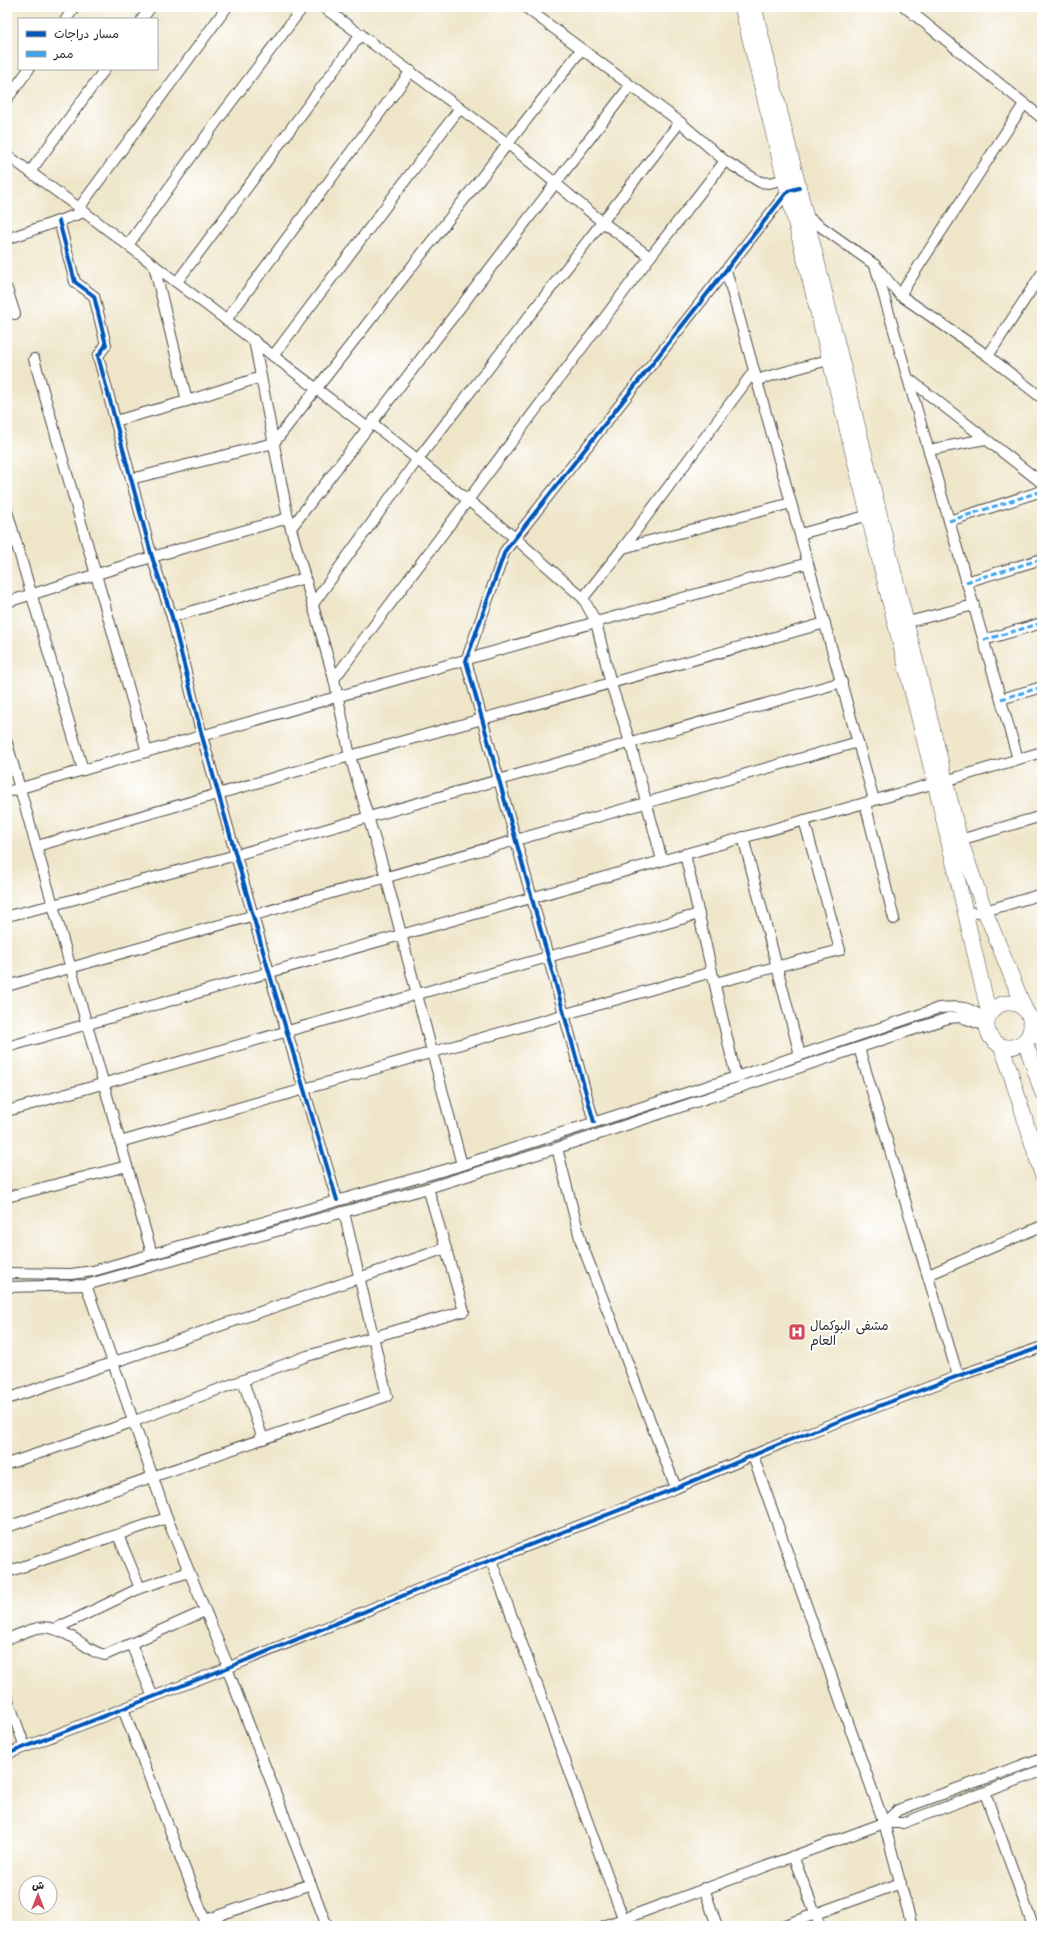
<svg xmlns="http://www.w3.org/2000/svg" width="1049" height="1933" font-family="Kalam,'Playpen Sans Arabic',sans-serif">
<rect width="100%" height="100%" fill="#fff"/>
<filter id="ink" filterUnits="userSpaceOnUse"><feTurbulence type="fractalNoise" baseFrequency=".025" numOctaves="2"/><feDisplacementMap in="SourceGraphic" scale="8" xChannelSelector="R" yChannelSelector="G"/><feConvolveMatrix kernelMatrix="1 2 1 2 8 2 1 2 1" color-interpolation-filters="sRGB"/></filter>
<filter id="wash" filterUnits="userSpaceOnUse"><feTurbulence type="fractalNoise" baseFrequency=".012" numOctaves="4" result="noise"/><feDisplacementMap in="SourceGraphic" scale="16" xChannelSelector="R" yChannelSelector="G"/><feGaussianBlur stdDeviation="0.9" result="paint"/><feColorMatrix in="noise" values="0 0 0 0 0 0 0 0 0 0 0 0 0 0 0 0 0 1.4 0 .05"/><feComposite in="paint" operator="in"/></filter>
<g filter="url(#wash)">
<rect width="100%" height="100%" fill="#efe6ca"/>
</g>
<g filter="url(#ink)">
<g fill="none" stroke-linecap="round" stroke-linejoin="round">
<g stroke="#484743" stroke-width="12">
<g id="minor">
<path d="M323 7 507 143 601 221 650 257"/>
<path d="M525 7 680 122 725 161 760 182 769 183 790 178"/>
<path d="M905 7 1042 118"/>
<path d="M66 19 75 7"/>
<path d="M142 19 151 7"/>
<path d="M7 99 29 69"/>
<path d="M7 155 79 208 368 428"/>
<path d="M30 172 105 69"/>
<path d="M79 208 227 7"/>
<path d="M804 216H806L875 265 900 295 988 356 1042 398"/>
<path d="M59 221 75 282 94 296 106 345 98 356 152 557 172 617 202 736 269 972 337 1200"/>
<path d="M7 239 84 212"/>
<path d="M128 245 217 121 303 7"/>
<path d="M154 265 187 401"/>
<path d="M875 265 1018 759"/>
<path d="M726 270 874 800"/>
<path d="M177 282 361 34"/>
<path d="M7 289 15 314"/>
<path d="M900 295 1024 104"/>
<path d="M226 320 411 71"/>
<path d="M254 340 288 518 334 679 350 756 386 877 462 1165"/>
<path d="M273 356 460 108"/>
<path d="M988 356 1042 273"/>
<path d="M34 359 147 752"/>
<path d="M909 379 1042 483"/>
<path d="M756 380 835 358"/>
<path d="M115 421 187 401 261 377"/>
<path d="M372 423 515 538 583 598 596 622 611 684 630 742 662 860"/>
<path d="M929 450 985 439"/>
<path d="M131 479 274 443 581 50"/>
<path d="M7 511 83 770"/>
<path d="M949 521 1042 491"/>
<path d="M291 528 630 86"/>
<path d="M800 534 873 514"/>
<path d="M623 548 791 503"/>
<path d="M966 582 1042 559"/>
<path d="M583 598 623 548 754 371"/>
<path d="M7 602 152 557 288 518"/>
<path d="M313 604 418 459 680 122"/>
<path d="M172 617 305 578"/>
<path d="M900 624 974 605"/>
<path d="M984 640 1042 623"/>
<path d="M334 679 650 257 725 161"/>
<path d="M1001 699 1042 687"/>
<path d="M7 743 152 1254"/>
<path d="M945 781 1042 752"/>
<path d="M7 792 596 622 808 563"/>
<path d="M865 803 894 919"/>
<path d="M743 837 800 1055"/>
<path d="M960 840 1042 816"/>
<path d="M37 846 350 756 825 623"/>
<path d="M685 854 736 1077"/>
<path d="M966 914 985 911 1042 894"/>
<path d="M7 916 53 905 236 855 842 682"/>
<path d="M715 983 840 950 804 820"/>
<path d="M7 986 858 742"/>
<path d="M7 1047 935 783"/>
<path d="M859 1048 958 1376"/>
<path d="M7 1111 699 914"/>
<path d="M594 1122 466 661 505 551 788 191 792 190"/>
<path d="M120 1142 712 972"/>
<path d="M557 1148 581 1242 676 1488"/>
<path d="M7 1197 127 1166"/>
<path d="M7 1273 71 1274 93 1271 462 1165 736 1077 939 1008C962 1006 968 1006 987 1020"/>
<path d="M928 1275 1042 1226"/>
<path d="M86 1285 167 1518 229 1668"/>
<path d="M7 1287 86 1285 428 1188 557 1148 948 1018 961 1017 986 1026"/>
<path d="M243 1381 263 1439"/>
<path d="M7 1399 446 1248"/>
<path d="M753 1456 884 1823 912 1926"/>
<path d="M7 1464 132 1422 307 1356 464 1311 428 1188"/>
<path d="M7 1527 387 1396 344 1212"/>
<path d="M118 1535 140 1588"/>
<path d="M491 1560 626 1926"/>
<path d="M7 1572 167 1518"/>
<path d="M57 1628 140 1588 189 1572"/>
<path d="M7 1639C42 1625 47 1621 80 1642 89 1648 94 1653 105 1655L205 1611"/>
<path d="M131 1644 153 1697"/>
<path d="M227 1668 327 1926"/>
<path d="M7 1697 25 1747"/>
<path d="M123 1709 207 1926"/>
<path d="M7 1754 227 1668 473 1567 676 1488 787 1441 958 1376 1042 1347"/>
<path d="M985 1793 1033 1926"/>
<path d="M884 1823H903L1042 1771"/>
<path d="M793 1856 820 1926"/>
<path d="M704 1888 717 1926"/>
<path d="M205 1920 311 1884"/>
<path d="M604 1926 884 1823 898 1810 1042 1758"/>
<path d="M782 1926 901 1883"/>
</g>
</g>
<g stroke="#484743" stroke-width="14">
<g id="major">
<path d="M1029 1017 1042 1021"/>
<path d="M1029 1036 1042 1038"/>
</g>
</g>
<g stroke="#484743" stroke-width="16">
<g id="highway">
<path d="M742 7 935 783 989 1014"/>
<path d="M754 7 960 840 985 911 1024 1007"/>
<circle cx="1009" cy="1025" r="22"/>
<path d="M1025 1041 1042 1092"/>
<path d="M1001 1046 1008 1065 1042 1174"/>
</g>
</g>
<use href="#minor" stroke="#fff" stroke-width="10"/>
<use href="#major" stroke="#fff" stroke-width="13"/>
<use href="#highway" stroke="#fff" stroke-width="15"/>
<g stroke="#3ea3eb" stroke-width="3" stroke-dasharray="6 3" stroke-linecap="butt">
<path d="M949 521 1042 491"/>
<path d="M966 582 1042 559"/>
<path d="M984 640 1042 623"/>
<path d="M1001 699 1042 687"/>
</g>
<g stroke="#fff" stroke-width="6">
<g id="cycleway">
<path d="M59 221 75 282 94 296 106 345 98 356 152 557 172 617 202 736 269 972 337 1200"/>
<path d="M594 1122 466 661 505 551 788 191 799 188"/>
<path d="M7 1754 227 1668 473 1567 676 1488 787 1441 958 1376 1042 1347"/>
</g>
</g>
<use href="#cycleway" stroke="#0057b8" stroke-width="4"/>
</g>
</g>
<defs>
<g id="hospital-square" transform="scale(0.9)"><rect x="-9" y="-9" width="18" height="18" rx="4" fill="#d1495b" stroke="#fff"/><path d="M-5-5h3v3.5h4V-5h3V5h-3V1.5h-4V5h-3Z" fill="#fff"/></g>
</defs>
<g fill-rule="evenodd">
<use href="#hospital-square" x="797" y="1332"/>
</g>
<g text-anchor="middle" stroke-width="4" stroke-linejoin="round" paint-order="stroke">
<g font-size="13" fill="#2b2b2b" stroke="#fff" text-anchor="start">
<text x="810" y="1330">مشفى البوكمال<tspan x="810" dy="15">العام</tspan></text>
</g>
</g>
<rect width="1049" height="1933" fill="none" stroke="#fff" stroke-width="24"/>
<rect x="18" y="18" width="140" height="52" fill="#ffffff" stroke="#aaaaaa"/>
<rect x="26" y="31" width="20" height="6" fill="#0057b8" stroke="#aaaaaa"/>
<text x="54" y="38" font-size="12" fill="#2b2b2b">مسار دراجات</text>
<rect x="26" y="51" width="20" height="6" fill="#3ea3eb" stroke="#aaaaaa"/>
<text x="54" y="58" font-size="12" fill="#2b2b2b">ممر</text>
<g transform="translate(38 1895)"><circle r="19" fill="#ffffff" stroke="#aaaaaa"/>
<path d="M0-3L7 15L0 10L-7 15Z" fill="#d1495b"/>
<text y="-6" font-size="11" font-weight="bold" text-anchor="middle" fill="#2b2b2b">ش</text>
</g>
</svg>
